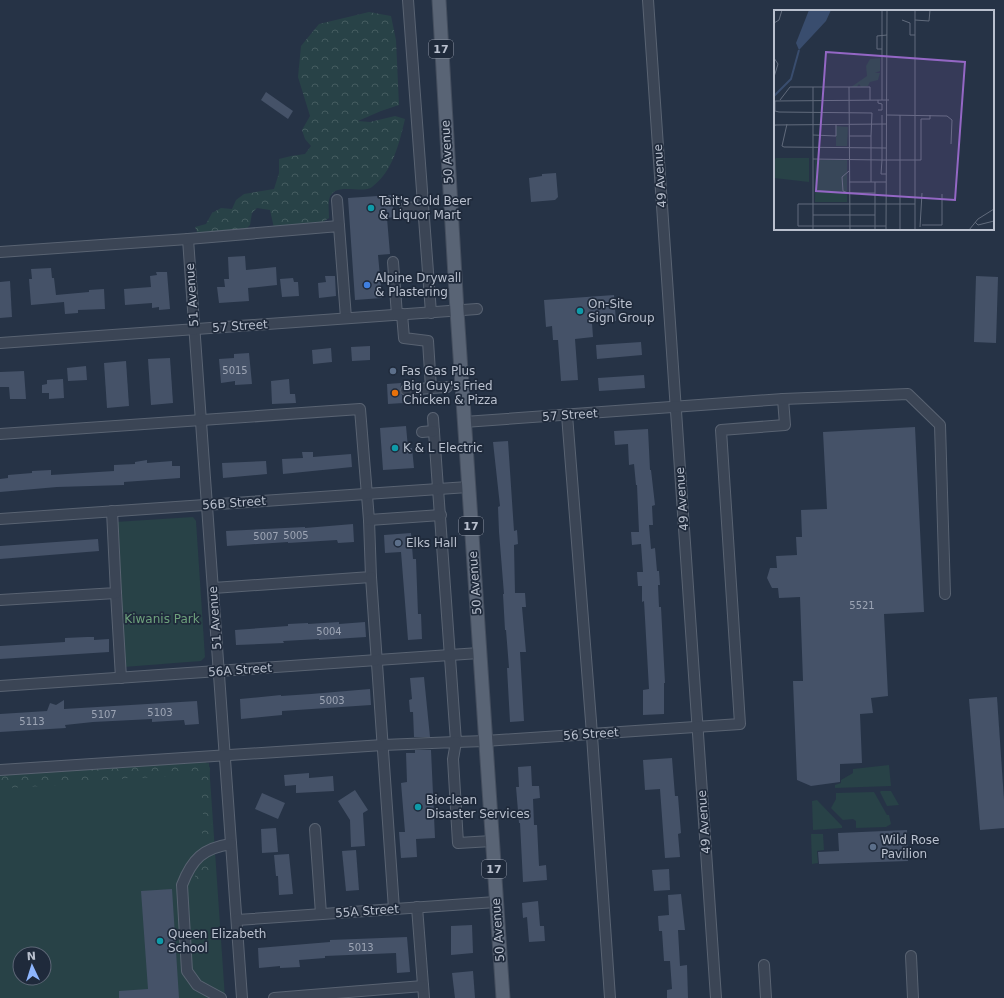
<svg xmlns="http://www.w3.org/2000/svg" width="1004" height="998" font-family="'DejaVu Sans',sans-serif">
<defs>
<pattern id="forest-crowns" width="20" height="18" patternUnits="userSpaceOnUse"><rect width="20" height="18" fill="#284247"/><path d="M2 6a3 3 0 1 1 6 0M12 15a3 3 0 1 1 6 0" fill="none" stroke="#455c60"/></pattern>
</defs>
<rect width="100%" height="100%" fill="#263346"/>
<g fill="#284247" fill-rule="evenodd">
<path d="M193 517 196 521 205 657 201 661 124 667 115 522Z"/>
<path d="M209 763 225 998H0V778ZM20 954H44V978H20Z"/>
<path d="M889 765 891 786 835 788V785L841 783V780L853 773V769Z"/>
<path d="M881 791H891L899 805 887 806 880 792Z"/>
<path d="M874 792 887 815H889L891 824 886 827 856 828V821L853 819 843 820 831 808 836 799V793Z"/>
<path d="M817 800 842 826V828L813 830 812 801Z"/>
<path d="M811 834H823L824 850 817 851 818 863 812 864Z"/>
</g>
<g fill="url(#forest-crowns)">
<path d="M369 12 391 16 396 40 399 105 381 111 358 121 370 122 395 116 405 119C399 144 393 171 372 187 362 195 333 180 329 200 328 205 329 212 329 218L321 223 274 228 270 210 257 208 252 213 250 225 245 230 198 234 195 227 206 224 212 213 221 208 232 209 236 200 244 194 274 189 279 173V159L291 156 305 154 311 146 305 139 302 130 310 116 298 77 301 46 319 24Z"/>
<path d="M204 760 210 768 209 782 212 838H207L200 831C200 826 201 826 202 822 205 815 201 781 196 776L185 775 141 778H128L94 783 8 788 0 786V773L15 772 18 775 20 770Z"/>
<path d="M207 861 212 862 211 874 202 884 195 882V872L199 870 202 864Z"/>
</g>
<g fill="#455268">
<path d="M266 92 293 111 288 119 261 100Z"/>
<path d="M556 173 558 197 555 200 531 202 529 178 542 176V174Z"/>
<path d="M392 195 394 217 387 218 390 254 378 255 382 298 355 300 348 198Z"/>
<path d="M245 256 246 270 276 267 277 285 248 288 249 301 219 303 217 287H225L224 279H229L228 257Z"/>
<path d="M51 268 52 278H54L56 295 89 292V290L104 289 105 309 78 310V313L65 314 64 302 31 305 29 279H32L31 269Z"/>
<path d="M156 272H167L170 309 159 310V307L152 308V303L125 305 124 289 151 287 150 276 157 275Z"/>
<path d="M325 276H335L336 296 319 298 318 283 326 282Z"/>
<path d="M976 276 998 277 996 343 974 342Z"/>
<path d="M293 278 294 282H298L299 296 282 297 280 279Z"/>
<path d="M10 281 12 317 0 318V282Z"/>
<path d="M614 295 616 321 592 323 593 337 575 339 578 380 561 381 558 340H553L552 326 546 327 544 300Z"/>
<path d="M641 342 642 355 597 359 596 345Z"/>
<path d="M370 346V360L352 361 351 347Z"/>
<path d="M331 348 332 362 313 364 312 350Z"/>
<path d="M249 353 252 384 235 385V381L221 383 219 359 234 358V354Z"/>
<path d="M170 358 173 403 151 405 148 359Z"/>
<path d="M126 361 129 406 107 408 104 363Z"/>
<path d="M86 366 87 380 68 381 67 368Z"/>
<path d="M24 371 26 399H10L9 387H0V372Z"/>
<path d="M644 375 645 388 599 391 598 378Z"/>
<path d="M63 379 64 398 49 399V393H42V385L47 384V380Z"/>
<path d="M289 379 290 394H295L296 403 272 404 271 381Z"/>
<path d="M401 383 400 391 402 395 403 403 388 404 387 384Z"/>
<path d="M406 426 408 448H412L414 468 383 470 380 428Z"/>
<path d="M915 427 924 612 884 614 888 696 871 698 873 713 860 714 862 763 840 764V782L811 786 797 780 793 681H803L800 597 779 598 778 588H772L767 578 770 568H777L776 556 797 555 796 537H802L801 510 827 509 823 432Z"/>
<path d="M648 429 650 470H651L655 505 652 506 653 525H649L651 549 655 548 657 571H659L660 585H658L659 607H661L665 683H664V714L643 715V690L649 689 644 601 642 602V586H638L637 572H643L641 544 632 545 631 532H639L637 485H636L634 464 629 465 628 444 615 445 614 431Z"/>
<path d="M508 441 514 531 517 530 518 544 514 545 515 593H525L526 607H522L526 652H520L524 721 510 722 507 668H509L506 630H505L503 594H504L499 532 498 507 500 506 493 442Z"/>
<path d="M302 452H313V457L351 454 352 467 283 474 282 459 303 458Z"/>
<path d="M147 460V463L172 461V466H180V478L124 482V485L57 487 0 492V479L8 478V475L32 473V471L51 470V475L114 471V465L135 464V462Z"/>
<path d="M266 461 267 474 223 478 222 463Z"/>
<path d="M353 524 354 542 338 543 337 540 288 543V542L227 546 226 531 305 527V528Z"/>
<path d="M411 533 413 559H416L418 614H421L422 639 408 640 401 552 385 553 384 535Z"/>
<path d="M98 539 99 551 0 559V546Z"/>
<path d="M339 622V624L365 622 366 637 319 640V639L283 641 284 643 236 645 235 630 288 626V624L308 623V624Z"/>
<path d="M87 637H94V640L109 639V652L0 659V646L65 642V638Z"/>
<path d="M424 677 430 737H414L413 712H410L409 700 412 699 410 678Z"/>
<path d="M370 689 371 705 282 711V715L241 719 240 699 281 695V696L311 694Z"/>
<path d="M997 697 1004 800V828L980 830 969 699Z"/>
<path d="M64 700V709L197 701 199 724 185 725 184 720 152 722V719L93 722 65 725 66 728 0 732V714L47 711 50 703 56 705Z"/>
<path d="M415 750H431L435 838 416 839 417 857 401 858 399 832H405L401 783 407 782 406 753H415Z"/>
<path d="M672 758 675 796H678L681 833 678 834 680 857 665 858 660 789 645 790 643 760Z"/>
<path d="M531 766 532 786H539L540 798 533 799 534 825H537L539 866 546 865 547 880 523 882 520 823H519L516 787H519L518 767Z"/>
<path d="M309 773V778L333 776 334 791 296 793V785L285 786 284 775Z"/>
<path d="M355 790 368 810 363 813 365 846 351 847 350 820 338 801Z"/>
<path d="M262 793 285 803 278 819 255 809Z"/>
<path d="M276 828 278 852 262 853 261 829Z"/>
<path d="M907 830 908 861 819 864 818 852 839 851 838 833Z"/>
<path d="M356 850 359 890 346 891 342 851Z"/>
<path d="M289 854 293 894 279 895 278 876H276L274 855Z"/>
<path d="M669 869 670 890 654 891 652 870Z"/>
<path d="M172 889 179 998H119V991L148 989 141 891Z"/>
<path d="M681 894 685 930H678L680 966 687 965 688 998H667V990L672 989 670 961H664L662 931H659L658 916 669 915 668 895Z"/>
<path d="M538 901 540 926H544L545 941 529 942 527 917 523 918 522 903Z"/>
<path d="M472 925 473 953 451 955V926Z"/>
<path d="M407 937 410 972 397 973 396 953 325 956V958L299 960 300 967 280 968V966L259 968 258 948 330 942V940Z"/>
<path d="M473 971 475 998H455L452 973Z"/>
</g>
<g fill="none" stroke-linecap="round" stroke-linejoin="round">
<g stroke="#596372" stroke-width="12">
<g id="minor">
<path d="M408 0 431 313"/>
<path d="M648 0 716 998"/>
<path d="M337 200 339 226"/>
<path d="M405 208 423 207"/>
<path d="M188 239 242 998"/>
<path d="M0 252 188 239 339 226 346 318"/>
<path d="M393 262 397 315"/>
<path d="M402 314 404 338 428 341 431 388 406 390"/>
<path d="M0 343 477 309"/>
<path d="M431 388 447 387"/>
<path d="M567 415 591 721 610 998"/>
<path d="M433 418 456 742 485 741 740 724 721 430 785 425 783 399"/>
<path d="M464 422 783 399 908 394 940 425 945 594"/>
<path d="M422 432 434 431"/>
<path d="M0 434 360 409 369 520 371 577 213 588"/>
<path d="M0 519 468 487"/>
<path d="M369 520 441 515"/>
<path d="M371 577 394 909"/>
<path d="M116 593 121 678"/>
<path d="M0 600 116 593 112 511"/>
<path d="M0 686 479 653"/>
<path d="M0 770 383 745 456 742 453 759 458 843 492 841"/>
<path d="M315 829 321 914"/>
<path d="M417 907 424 998"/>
<path d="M237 920 496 902"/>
<path d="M911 956 913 998"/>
<path d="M764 965 766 998"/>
<path d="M221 998 197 985 187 971 182 885C192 859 203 848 231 844"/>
<path d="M274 998 423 986"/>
</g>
</g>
<g stroke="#444e5e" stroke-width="15">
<path id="major" d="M439 0 457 311 503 998"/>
</g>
<use href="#minor" stroke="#3b4555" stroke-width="10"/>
<use href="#major" stroke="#596475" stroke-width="13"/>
</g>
<g fill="#0f9aa8" stroke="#1f2a3b" stroke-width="1.5">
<circle cx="371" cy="208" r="4"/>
<circle cx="580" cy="311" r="4"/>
<circle cx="395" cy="448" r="4"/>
<circle cx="418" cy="807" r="4"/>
<circle cx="160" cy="941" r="4"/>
</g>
<circle fill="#3f7fe0" stroke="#1f2a3b" stroke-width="1.5" cx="367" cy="285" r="4"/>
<g fill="#5c6f8a" stroke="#1f2a3b" stroke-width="1.5">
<circle cx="393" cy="371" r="4"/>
<circle cx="398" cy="543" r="4"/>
<circle cx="873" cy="847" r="4"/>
</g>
<circle fill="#e8710a" stroke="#1f2a3b" stroke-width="1.5" cx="395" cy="393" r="4"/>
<g text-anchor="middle" stroke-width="3.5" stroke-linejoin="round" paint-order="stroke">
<g font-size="10" fill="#9ca4b4">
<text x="235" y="374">5015</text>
<text x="296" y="539">5005</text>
<text x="266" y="540">5007</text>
<text x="862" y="609">5521</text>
<text x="329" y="635">5004</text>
<text x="332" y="704">5003</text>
<text x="160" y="716">5103</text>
<text x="104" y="718">5107</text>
<text x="32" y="725">5113</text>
<text x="361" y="951">5013</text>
</g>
<g fill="#1f2a3b" stroke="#8b93a2" stroke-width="1">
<rect x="429" y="40" width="24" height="18" rx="3"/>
<rect x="459" y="517" width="24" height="18" rx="3"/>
<rect x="482" y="860" width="24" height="18" rx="3"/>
</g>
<g font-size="11" font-weight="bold" fill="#b9c0ce">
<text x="441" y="53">17</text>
<text x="471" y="530">17</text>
<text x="494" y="873">17</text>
</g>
<g font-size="12" fill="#b9c0ce" stroke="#1f2a3b">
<text transform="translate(447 152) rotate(-93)" y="4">50 Avenue</text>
<text transform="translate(660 176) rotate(-94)" y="4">49 Avenue</text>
<text transform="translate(192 295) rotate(-94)" y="4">51 Avenue</text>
<text transform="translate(240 326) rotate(-4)" y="4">57 Street</text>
<text transform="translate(570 415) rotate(-4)" y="4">57 Street</text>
<text transform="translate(682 499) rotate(-94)" y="4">49 Avenue</text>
<text transform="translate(234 503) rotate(-4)" y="4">56B Street</text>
<text transform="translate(475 583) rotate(-94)" y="4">50 Avenue</text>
<text transform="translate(215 618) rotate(-94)" y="4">51 Avenue</text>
<text transform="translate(240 670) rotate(-4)" y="4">56A Street</text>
<text transform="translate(591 734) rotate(-4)" y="4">56 Street</text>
<text transform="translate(704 822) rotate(-94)" y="4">49 Avenue</text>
<text transform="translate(367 911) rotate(-4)" y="4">55A Street</text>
<text transform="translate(498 930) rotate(-94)" y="4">50 Avenue</text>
</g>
<g font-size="12" fill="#b9c0ce" stroke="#1f2a3b" text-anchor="start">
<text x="379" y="205">Tait's Cold Beer<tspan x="379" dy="14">&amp; Liquor Mart</tspan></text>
<text x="375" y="282">Alpine Drywall<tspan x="375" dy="14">&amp; Plastering</tspan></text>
<text x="588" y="308">On-Site<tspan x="588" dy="14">Sign Group</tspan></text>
<text x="401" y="375">Fas Gas Plus</text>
<text x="403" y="390">Big Guy's Fried<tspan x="403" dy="14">Chicken &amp; Pizza</tspan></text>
<text x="403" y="452">K &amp; L Electric</text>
<text x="406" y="547">Elks Hall</text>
<text x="426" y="804">Bioclean<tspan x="426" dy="14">Disaster Services</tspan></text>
<text x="881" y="844">Wild Rose<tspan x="881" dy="14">Pavilion</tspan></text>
<text x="168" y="938">Queen Elizabeth<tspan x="168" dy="14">School</tspan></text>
</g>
<g font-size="12" fill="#6ea17c" stroke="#1f2a3b">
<text x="162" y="623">Kiwanis Park</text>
</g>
</g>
<g transform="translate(774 10)">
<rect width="220" height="220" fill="#263346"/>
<path d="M62 116 74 117 73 136H62ZM2 148H35V172L0 168V150ZM41 150H73V192H41Z" fill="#284247"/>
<path d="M106 48V61L101 63H106L104 70 96 72 94 76 87 77 85 74 83 77H77L93 66 92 56 96 49ZM41 150 73 151V160L71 152H42V190Z" fill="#284247"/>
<path d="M35 0H57L52 11 25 40 22 33Z" fill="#394d6e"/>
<path fill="none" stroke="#394d6e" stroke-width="2" d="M0 86 17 69 25 40"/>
<path fill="none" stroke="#616b7c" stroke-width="1" d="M108 0V90M128 10 136 13V25H141M141 10 155 11 156 0M0 13 5 10 8 0M108 39H103V26L113 25M0 48 4 54 0 67M39 77V220M75 77 76 220M6 90 16 77H96V90M0 91 115 90M1 91V101L5 102 98 103 97 126H75M104 100H108V94L104 93V90M108 105V150H147V109H156V105M113 105 173 106 178 110 177 134M13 114 8 136 10 137 112 138M0 118 1 115 112 114M39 125 62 126V114M97 126V172M39 149 108 150 107 164H112M75 161 68 167 69 181 74 183H101M75 172H112M101 172V220M39 205H101M201 212 204 215 220 211M148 215H168V184M112 216H24V194H141M146 217 148 183M112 220 113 0M126 220V105M141 220V0M195 220 204 209 220 199"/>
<path fill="#9467c5" fill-opacity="0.15" stroke="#9467c5" stroke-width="2" d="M52 42 191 52 181 190 42 181Z"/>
<rect width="220" height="220" fill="none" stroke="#b9c0ce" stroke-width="2"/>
</g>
<g transform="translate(32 966) rotate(356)"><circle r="19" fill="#1f2a3b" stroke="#5d6676"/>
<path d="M0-3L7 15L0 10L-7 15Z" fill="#8eb6fe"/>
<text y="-6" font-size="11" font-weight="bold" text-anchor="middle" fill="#b9c0ce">N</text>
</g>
</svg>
